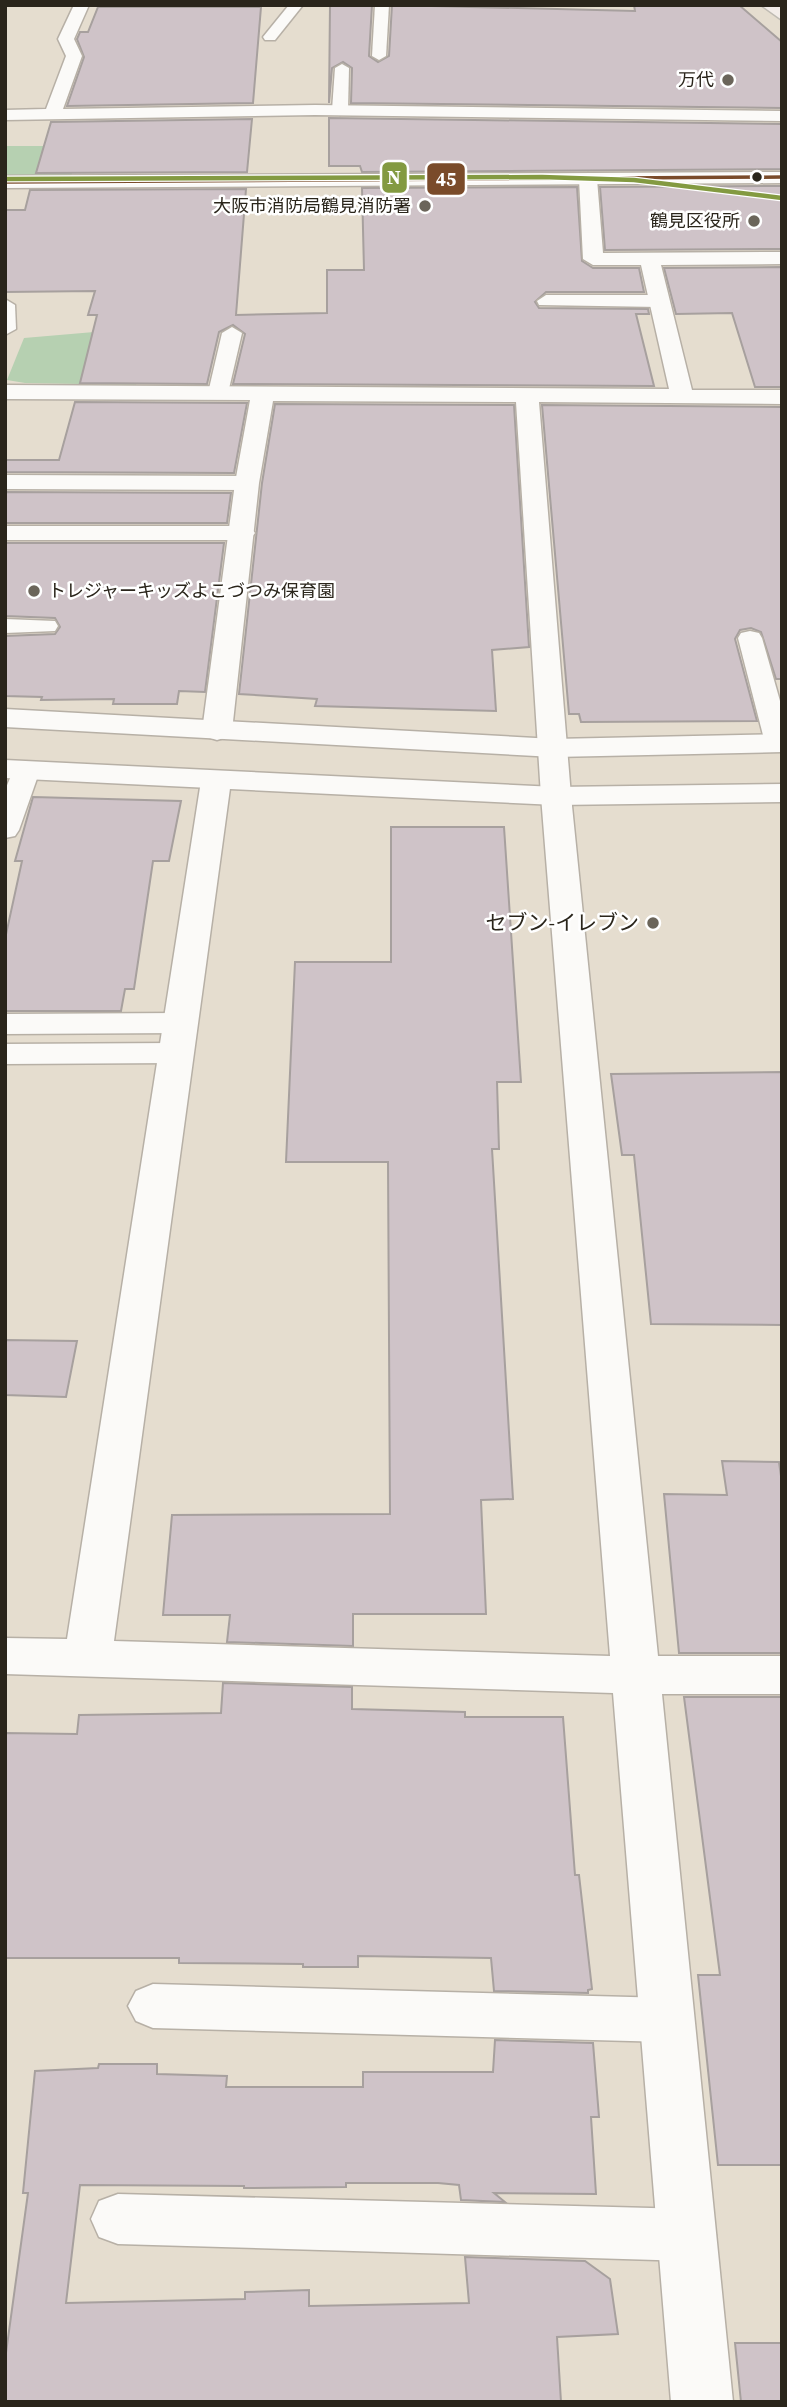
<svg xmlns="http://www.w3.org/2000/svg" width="787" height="2407" font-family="'Source Serif 4','Noto Sans JP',serif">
<rect width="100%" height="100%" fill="#e5ddcf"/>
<g fill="#b6d0b1">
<path d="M5 146H79L71 177 5 178Z"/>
<path d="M141 328 136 385 25 383 7 380 24 338Z"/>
</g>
<g fill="#cfc3c8" stroke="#a7a09e" stroke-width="2">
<path d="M330 5H372L369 56 378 62 389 56 392 5 635 11 634 5H739L782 42V108L351 103 352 68 343 62 332 68 329 103Z"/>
<path d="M98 7H261L253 103 67 106 84 57 77 39 80 32H88Z"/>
<path d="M329 118 782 124V169L362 172 360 166H329Z"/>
<path d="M252 119 247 172 36 173 51 122Z"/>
<path d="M782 186V249L605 250 600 187Z"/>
<path d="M577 187 582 261 593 268H639L644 292H546L535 302 539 308 648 309 649 314H636L654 386 233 384 245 334 233 325 219 332 207 384 80 383 97 315H88L95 291 5 292V210H25L30 190 246 189 236 315 327 313V270H364L362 188Z"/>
<path d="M782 267V387H755L732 313 676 314 664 268Z"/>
<path d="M75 402 247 403 234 473 5 472V460H59Z"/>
<path d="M275 404 514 405 529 647 492 650 496 711 315 706 317 699 239 694 262 483Z"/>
<path d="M542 405 782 407V679H776L761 632 751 628 740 630 735 639 757 721 581 722 579 714H569Z"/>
<path d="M5 492 231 493 227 523H5Z"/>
<path d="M5 543H224L205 692 179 691 177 704H113L114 699 41 700 42 697 5 696V636L55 634 60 627 55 618 5 616Z"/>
<path d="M33 797 181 801 169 861H153L134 989H125L121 1011H5V939L22 861H15Z"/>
<path d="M391 827H504L521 1082H497L499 1149H492L513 1499 481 1500 486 1614H353V1646L227 1642 230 1615H163L172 1515 390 1514 388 1162H286L295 962H391Z"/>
<path d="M782 1072V1325L651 1324 634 1155H622L611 1074Z"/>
<path d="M5 1340 77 1341 66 1397 5 1395Z"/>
<path d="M722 1461 779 1462 782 1483V1653H679L664 1494 727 1495Z"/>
<path d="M223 1683 352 1687V1709L465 1712V1717H563L575 1875H579L592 1989 588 1990V1993L494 1991 491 1958 358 1956V1967H303V1964L179 1963V1958H5V1733L77 1734 79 1715 221 1713Z"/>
<path d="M684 1697H782V2165H718L698 1975H720Z"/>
<path d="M495 2040 593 2043 599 2117H591L596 2194 494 2193 505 2202 461 2200 459 2185 438 2183H346V2187L244 2188V2186L80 2185 66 2303 245 2299V2292L309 2290V2306L469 2303 465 2257 585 2261 610 2279 618 2334 557 2337 561 2402H5V2360L28 2193H23L35 2071 98 2068 99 2064H157V2074L227 2076 226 2087H363V2072H493Z"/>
<path d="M735 2343H782V2402H741Z"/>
</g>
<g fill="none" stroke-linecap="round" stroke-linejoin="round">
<g stroke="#b7b0a6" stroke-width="3">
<g id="service">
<path d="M289 5H303L275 40H265L263 37Z"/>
<path d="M375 5H389L386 56 379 60 372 56Z"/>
<path d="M342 64 349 68 348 110 340 115 332 110 335 68Z"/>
<path d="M546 295H659L668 301 659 307 539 305 537 301Z"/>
<path d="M232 327 242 333 228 393 218 399 208 393 222 333Z"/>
<path d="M5 475 247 476 258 483 247 490 5 489Z"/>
<path d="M5 526H243L251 528 255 533 251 538 243 540H5Z"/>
<path d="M5 619 55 621 58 626 55 631 5 633Z"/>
<path d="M750 631 759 633 762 638 782 708V750L769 749 765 743 738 638 741 633Z"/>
<path d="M26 762 36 764 40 770 19 830 15 836 5 838V790L16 764Z"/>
<path d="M179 1013 190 1016 195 1023 190 1030 179 1033 5 1034V1014Z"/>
<path d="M174 1043 185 1046 190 1053 185 1060 174 1063 5 1064V1044Z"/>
<path d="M153 1984 668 1998 686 2004 693 2020 686 2036 668 2042 153 2028 136 2021 128 2006 136 1991Z"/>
<path d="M118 2194 689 2209 708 2217 716 2235 708 2253 689 2261 118 2244 99 2237 91 2219 99 2201Z"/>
</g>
</g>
<g stroke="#b7b0a6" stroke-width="3">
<g id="minor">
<path d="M74 5H89L74 39 82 56 63 109 315 105 782 111V121L315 115 5 120V110L46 109 66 56 58 39Z"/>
<path d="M588 173 597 179 603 253 782 252V264L661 265 692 390H782V404L539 402 571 796 658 1656H782V1694H662L733 2402H671L613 1693 5 1674V1638L67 1639 201 781 205 775 216 772 227 775 231 781 114 1641 610 1656 541 796 516 402 273 401 259 483 232 731 227 737 217 740 207 737 202 731 235 483 250 400 5 399V385L669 389 641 265H593L583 259 579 179Z"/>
<path d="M5 299 15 305 16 329 5 335Z"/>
</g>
</g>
<g stroke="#b7b0a6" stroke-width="3">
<g id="tertiary">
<path d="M782 172V183L5 188V176Z"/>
<path d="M5 709 554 739 782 734V752L554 757 5 727Z"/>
<path d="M5 760 556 787 782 784V802L556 805 5 778Z"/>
</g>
</g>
<g stroke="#bfbbb3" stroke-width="3">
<path id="primary" d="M761 5H778L782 8V20Z"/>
</g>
<use href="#service" fill="#fbfaf8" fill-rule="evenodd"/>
<use href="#minor" fill="#fbfaf8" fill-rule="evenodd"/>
<use href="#tertiary" fill="#fbfaf8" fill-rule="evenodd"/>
<use href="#primary" fill="#f3ede9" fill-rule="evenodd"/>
<g stroke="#fff" stroke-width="6">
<path id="bus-1" d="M5 182 782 177"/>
</g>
<use href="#bus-1" stroke="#7a4b2a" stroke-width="3.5"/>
<g stroke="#fff" stroke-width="7">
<path id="metro-1" d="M5 179 542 177 634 180 782 198"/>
</g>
<use href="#metro-1" stroke="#839a41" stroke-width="4.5"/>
</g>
<g fill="#6b655a" stroke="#fff" stroke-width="2.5">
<circle cx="728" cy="80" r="7"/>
<circle cx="425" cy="206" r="7"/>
<circle cx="754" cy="221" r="7"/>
<circle cx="34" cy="591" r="7"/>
<circle cx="653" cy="923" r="7"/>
</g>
<circle fill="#2a251b" stroke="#fff" stroke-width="2.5" cx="757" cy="177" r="6"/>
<g text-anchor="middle" stroke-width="5" stroke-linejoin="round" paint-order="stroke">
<g font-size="18" fill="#2a251b" stroke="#fff" text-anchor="end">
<text x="714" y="86">万代</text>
<text x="411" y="212">大阪市消防局鶴見消防署</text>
<text x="740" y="227">鶴見区役所</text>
<text x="48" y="597" text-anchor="start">トレジャーキッズよこづつみ保育園</text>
</g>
<g font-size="21" fill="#2a251b" stroke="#fff" text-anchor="end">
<text x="639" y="930">セブン-イレブン</text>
</g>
</g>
<g stroke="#fff" stroke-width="2.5">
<rect x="381" y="161" width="27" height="33" rx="7" fill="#839a41"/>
<rect x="426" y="162" width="40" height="34" rx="7" fill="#7a4b2a"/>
</g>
<g font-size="19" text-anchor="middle" font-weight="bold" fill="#fff">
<text x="394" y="184">N</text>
<text x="446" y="186">45</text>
</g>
<rect width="787" height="2407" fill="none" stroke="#2a251b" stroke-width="14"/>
</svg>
